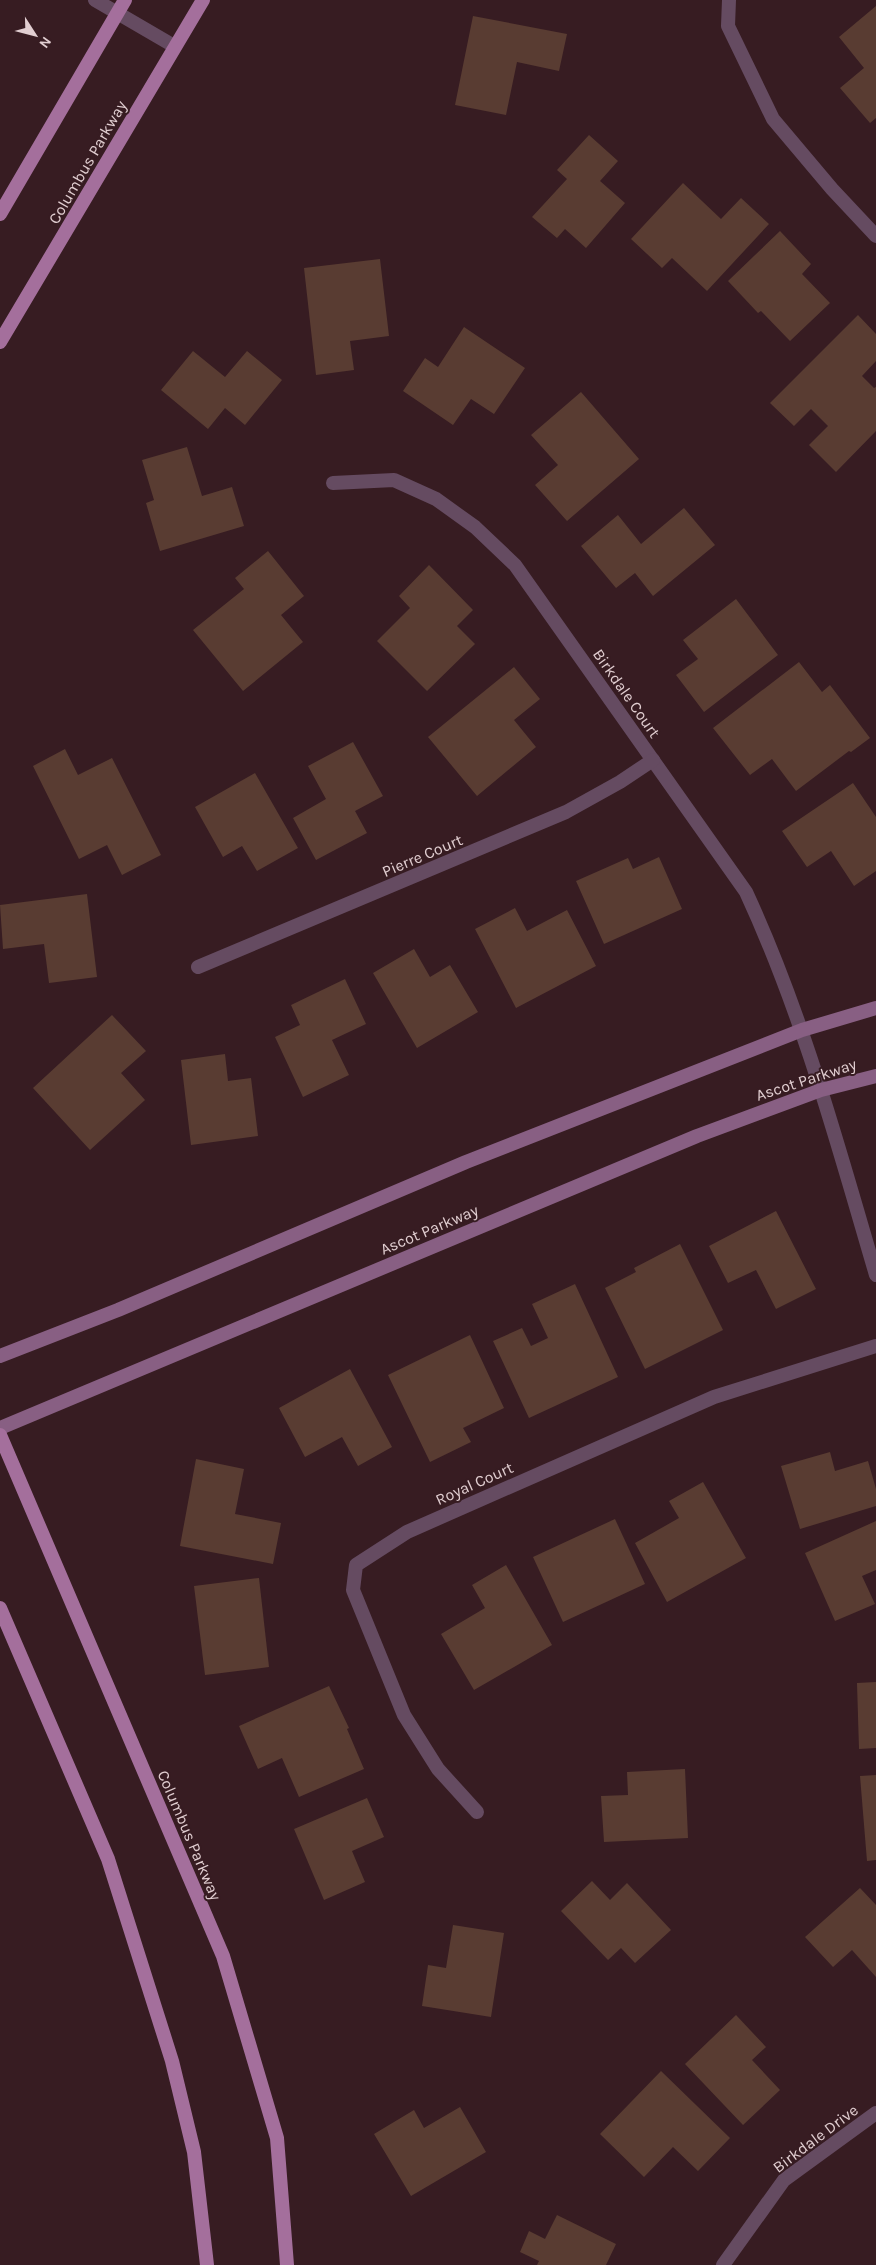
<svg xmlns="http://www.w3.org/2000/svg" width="876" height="2265" font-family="Karla,sans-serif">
<rect width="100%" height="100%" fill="#371c22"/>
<g fill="#593c32">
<path d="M876 6V118L870 123 840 88 864 68 839 37Z"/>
<path d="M473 16 567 34 559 71 517 62 506 115 455 105Z"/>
<path d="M589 135 618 161 600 181 625 203 586 248 565 229 557 238 532 217 567 179 557 170Z"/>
<path d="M683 183 721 219 741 198 769 224 707 291 672 258 662 268 631 239Z"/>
<path d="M780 231 811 264 802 274 830 303 790 341 761 311 758 313 728 281Z"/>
<path d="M380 259 389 336 350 341 354 370 316 375 304 268Z"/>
<path d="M858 315 876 334V361L862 376 874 388 876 387V431L836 472 809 445 828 426 811 409 794 426 770 403Z"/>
<path d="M464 327 525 368 494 414 471 399 453 425 403 391 425 358 438 367Z"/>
<path d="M193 351 225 377 247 351 282 380 245 425 225 408 208 429 161 390Z"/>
<path d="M581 392 639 459 567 521 535 485 558 465 531 435Z"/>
<path d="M187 447 202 496 232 487 244 526 160 551 146 503 154 500 142 460Z"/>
<path d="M684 508 715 545 653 596 635 573 616 588 581 546 618 515 641 544Z"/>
<path d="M268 551 304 596 281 615 303 642 243 691 193 630 244 589 235 578Z"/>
<path d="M429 565 473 610 457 626 475 644 427 691 377 641 410 608 399 596Z"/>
<path d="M736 599 778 655 704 712 676 675 698 659 683 640Z"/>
<path d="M799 662 822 692 830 685 870 738 851 752 849 751 796 791 772 759 750 775 713 728Z"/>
<path d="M514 667 540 699 514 720 536 747 477 796 428 737Z"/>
<path d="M353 742 383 796 355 811 367 833 316 860 293 818 326 799 308 766Z"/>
<path d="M65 749 78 775 112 758 161 855 122 875 107 845 79 859 33 766Z"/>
<path d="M255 773 298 848 257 871 242 846 223 857 195 807Z"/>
<path d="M853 783 876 817V871L854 886 831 851 807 867 782 831Z"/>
<path d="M659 857 682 909 604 944 576 881 628 858 633 869Z"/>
<path d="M87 894 97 977 49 983 44 944 3 949 0 905Z"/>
<path d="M515 908 527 931 567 910 596 966 516 1008 475 929Z"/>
<path d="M414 949 430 977 450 965 478 1012 417 1048 373 973Z"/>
<path d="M345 979 366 1024 332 1040 349 1075 303 1097 275 1037 300 1025 291 1005Z"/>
<path d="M112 1015 146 1051 121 1073 145 1100 90 1150 33 1088Z"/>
<path d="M225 1054 228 1081 251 1078 258 1136 191 1145 181 1060Z"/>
<path d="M776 1211 816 1289 776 1309 756 1270 728 1283 709 1246Z"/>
<path d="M680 1244 723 1330 645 1369 605 1288 636 1272 634 1268Z"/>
<path d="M575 1284 618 1377 529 1418 493 1341 522 1328 531 1346 548 1338 532 1304Z"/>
<path d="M470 1335 504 1408 463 1428 471 1442 430 1462 388 1375Z"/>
<path d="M350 1369 392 1447 358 1466 342 1437 305 1457 279 1408Z"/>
<path d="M830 1452 835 1471 868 1461 876 1489V1506L800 1529 781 1466Z"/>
<path d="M196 1459 244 1469 235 1514 281 1523 273 1564 180 1546Z"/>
<path d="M703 1482 746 1558 667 1602 635 1543 679 1518 669 1501Z"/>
<path d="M615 1519 645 1584 563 1622 533 1557Z"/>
<path d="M876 1521V1570L862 1576 875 1604 835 1621 805 1553Z"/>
<path d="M506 1565 552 1645 474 1690 441 1634 485 1608 472 1585Z"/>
<path d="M259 1578 269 1667 205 1675 194 1586Z"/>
<path d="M876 1682V1748L859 1749 857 1683Z"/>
<path d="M329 1686 349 1728 347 1729 364 1769 299 1797 282 1758 258 1769 239 1726Z"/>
<path d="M685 1769 688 1838 604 1842 601 1796 628 1795 627 1772Z"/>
<path d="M876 1775V1860L867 1861 860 1776Z"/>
<path d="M367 1798 384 1837 352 1851 365 1882 324 1900 294 1829Z"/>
<path d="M592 1881 610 1900 627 1883 671 1930 635 1963 621 1948 608 1960 561 1911Z"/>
<path d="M860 1888 876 1905V1977L852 1950 833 1967 805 1937Z"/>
<path d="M453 1925 504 1933 491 2017 422 2006 428 1965 446 1968Z"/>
<path d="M736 2015 766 2047 752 2060 780 2090 743 2125 685 2064Z"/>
<path d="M661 2071 730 2138 698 2171 673 2147 644 2177 600 2134Z"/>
<path d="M460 2107 486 2152 411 2196 374 2134 414 2110 424 2128Z"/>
<path d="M557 2215 616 2244 606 2265H537L539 2261 520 2252 529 2231 545 2239Z"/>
</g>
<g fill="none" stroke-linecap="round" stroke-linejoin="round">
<g stroke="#654b61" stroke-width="14">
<path d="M95 0 174 46"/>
<path d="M729 0 728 26 773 119 832 189 876 236"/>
<path d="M333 483 394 480 436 499 475 527 515 565 746 892C803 1015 838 1146 876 1275"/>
<path d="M198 967 566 812 620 782 653 760"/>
<path d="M477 1812 438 1769 404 1715 353 1590 356 1565 407 1532 714 1397 876 1346"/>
<path d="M723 2265 784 2180 876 2113"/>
</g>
<g stroke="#885f83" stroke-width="14">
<path d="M0 1356 118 1310 466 1162 802 1030 876 1008"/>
<path d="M0 1428 697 1136 821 1090 876 1076"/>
</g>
<g stroke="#a46f9c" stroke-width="14">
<path d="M0 214 125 0"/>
<path d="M0 342 203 0"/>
<path d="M0 1435 223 1956 277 2138 287 2265"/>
<path d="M0 1608 108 1859 172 2061 194 2152 207 2265"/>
</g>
</g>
<g text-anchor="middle" stroke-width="4" stroke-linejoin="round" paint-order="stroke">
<g font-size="16" fill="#e1ced1" stroke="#371c22">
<text transform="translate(87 162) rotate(-60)" y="6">Columbus Parkway</text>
<text transform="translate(627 693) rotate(55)" y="6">Birkdale Court</text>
<text transform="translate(422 855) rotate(-23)" y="6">Pierre Court</text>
<text transform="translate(806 1079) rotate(-18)" y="6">Ascot Parkway</text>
<text transform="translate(429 1229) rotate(-23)" y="6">Ascot Parkway</text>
<text transform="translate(474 1483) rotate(-24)" y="6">Royal Court</text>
<text transform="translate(190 1835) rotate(67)" y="6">Columbus Parkway</text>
<text transform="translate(815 2138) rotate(-37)" y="6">Birkdale Drive</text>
</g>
</g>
<g transform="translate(35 35) rotate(126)" stroke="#371c22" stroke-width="4" paint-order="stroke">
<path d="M0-4L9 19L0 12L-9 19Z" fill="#e1ced1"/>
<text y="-8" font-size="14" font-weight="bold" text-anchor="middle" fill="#e1ced1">N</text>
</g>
</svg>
